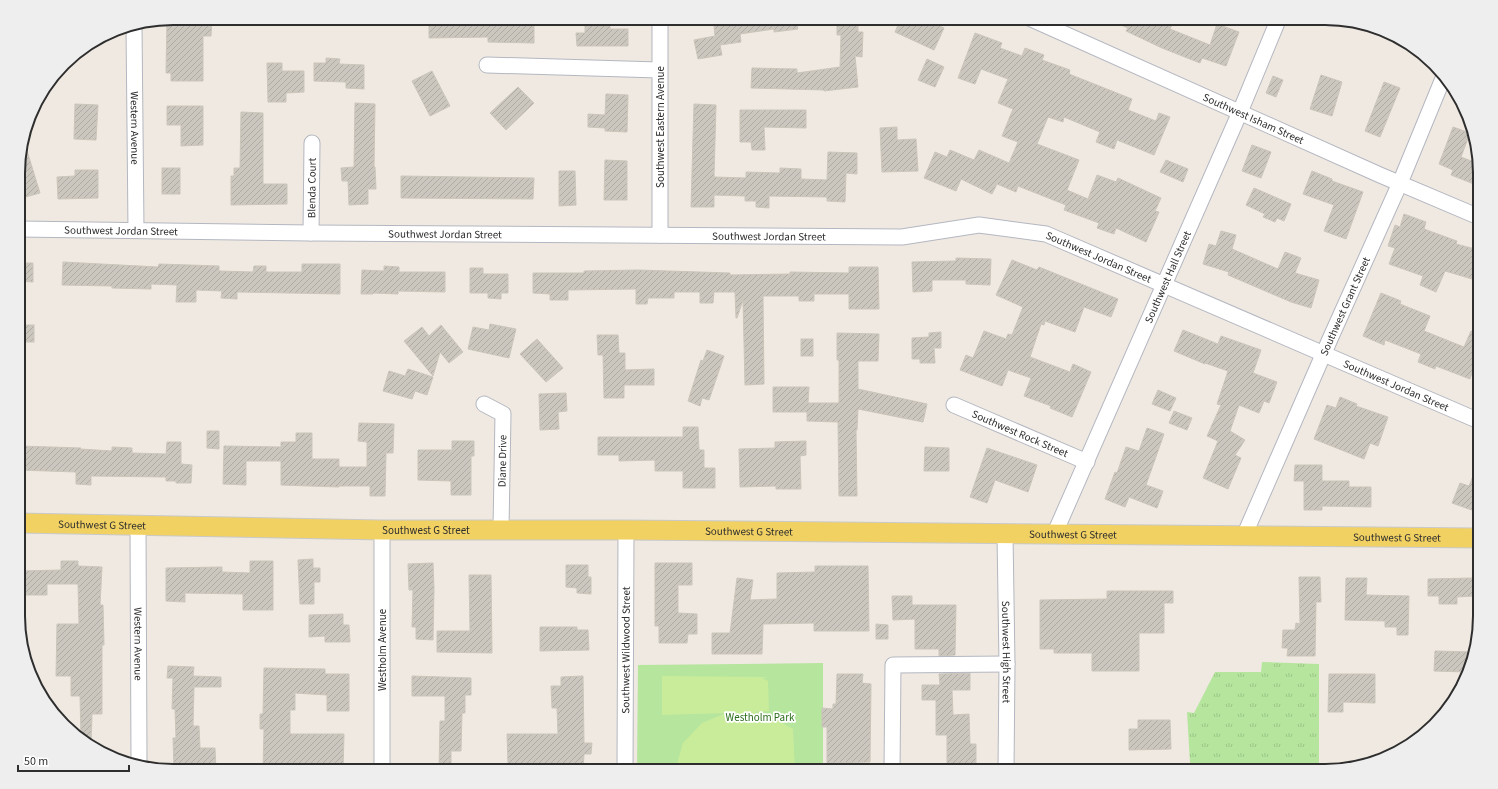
<svg xmlns="http://www.w3.org/2000/svg" width="1498" height="789" font-family="'Source Sans 3',sans-serif">
<defs>
<pattern id="grass-tufts" width="24" height="20" patternUnits="userSpaceOnUse"><rect width="24" height="20" fill="#b6e59e"/><path d="M3 7l-1-3M5 7V3M7 7l1-3M15 17l-1-3M17 17v-4M19 17l1-3" fill="none" stroke="#9dc588"/></pattern>
<pattern id="building-hatch" width="6" height="6" patternUnits="userSpaceOnUse"><rect width="6" height="6" fill="#cbc7bf"/><path d="M-1 1l2-2M0 6l6-6M5 7l2-2" fill="none" stroke="#afaba4"/></pattern>
</defs>
<rect width="100%" height="100%" fill="#efe9e1"/>
<path fill="url(#grass-tufts)" d="M1262 662 1319 664V771H1178V767L1190 763 1187 712 1194 713 1215 672H1261Z"/>
<path fill="#b6e59e" d="M823 663V771H637L638 665Z"/>
<path fill="#c9ec9a" d="M662 676 768 677 762 678 768 681 769 711 752 712 766 714 793 729 795 771H675L683 743 702 723 726 713 662 715Z"/>
<g fill="url(#building-hatch)" stroke="#cbc5ba">
<path d="M173 18H212L211 36H203V81H171V73H166L167 19Z"/>
<path d="M429 18H470V21L534 23V43L488 42V37L429 38Z"/>
<path d="M585 18H610V29H628V46H577L576 33H585Z"/>
<path d="M750 18H802V25L797 26 798 29 774 32V29L740 34 741 42 720 45 722 55 698 59 694 40 715 36 714 26 750 20Z"/>
<path d="M837 18H858V32H863L862 57 855 56 858 87 824 91V90L751 88 752 68 797 69V73L840 67 841 35H837Z"/>
<path d="M901 18H921L944 28 934 50 895 32Z"/>
<path d="M1105 18H1175L1170 29 1210 45 1217 24 1239 32 1226 66 1202 58 1200 63 1162 48 1126 31 1128 28Z"/>
<path d="M975 33 1002 43 1000 48 1022 56 1025 48 1044 55 1042 60 1070 70 1069 74 1132 99 1128 110 1156 121 1159 113 1170 117 1154 155 1117 140 1114 149 1096 142 1100 132 1064 117 1063 122 1048 117 1037 144 1079 160 1067 190 1088 199 1097 175 1116 182 1118 178 1161 198 1155 211 1159 212 1146 242 1116 228 1114 234 1097 228 1099 223 1064 210 1066 205 1018 186 1016 192 997 184 992 194 961 179 956 191 924 178 935 152 947 157 950 150 974 160 979 150 1009 163 1018 142 1002 136 1013 109 998 103 1008 79 981 69 975 84 958 78Z"/>
<path d="M326 58 340 59 339 64 364 65V89L346 88V82L314 81V63H326Z"/>
<path d="M927 59 944 67 935 87 918 80Z"/>
<path d="M267 63H282V71H304V92L286 93V102H268Z"/>
<path d="M432 71 450 106 430 116 412 81Z"/>
<path d="M1321 75 1342 82 1332 116 1310 109Z"/>
<path d="M1273 76 1283 80 1276 97 1266 93Z"/>
<path d="M1384 82 1400 88 1380 137 1365 131Z"/>
<path d="M518 87 534 103 506 130 490 113Z"/>
<path d="M606 94 628 95 627 132 605 131V128L588 127V114L605 115Z"/>
<path d="M355 103 375 104 374 167H375L376 189H368V204L349 205 348 181H342L341 168 354 167Z"/>
<path d="M75 104 98 105 96 140 74 139Z"/>
<path d="M694 104 716 105 714 177 746 178V172L780 173V168L801 169V179L827 180 828 152 857 153V174L846 173 845 202 827 201V197L769 196V208L756 207V201H745V196L714 195V207H691Z"/>
<path d="M167 106H203V145L181 146V125H167Z"/>
<path d="M740 110H806V128L764 127 765 150H752L751 142H740Z"/>
<path d="M241 112 263 113V184H287V204L231 205V176H234V168H240Z"/>
<path d="M897 127V140L916 139 918 171 882 172 880 128Z"/>
<path d="M1453 127 1470 133 1461 157 1479 164V186L1451 175 1453 170 1439 164Z"/>
<path d="M24 141 40 193 22 198 18 187V162Z"/>
<path d="M1252 145 1271 152 1261 178 1242 171Z"/>
<path d="M605 160 627 161V200H604Z"/>
<path d="M1166 160 1188 169 1183 182 1160 172Z"/>
<rect x="162" y="168" width="18" height="26"/>
<path d="M75 170H98V198L58 199 57 177 75 176Z"/>
<path d="M559 171H575L576 205 559 206Z"/>
<path d="M1312 171 1332 179V181L1363 192 1346 239 1324 231 1334 205 1303 194Z"/>
<path d="M401 176 534 178 533 199 401 198Z"/>
<path d="M1254 188 1291 204 1284 221 1277 218 1275 222 1263 217 1265 214 1246 205Z"/>
<path d="M1404 214 1426 222 1424 229 1457 241 1456 244 1479 250V281L1445 271 1436 292 1420 285 1423 276 1389 264 1395 248 1388 246 1395 225 1400 227Z"/>
<path d="M1221 231 1236 235 1232 249 1278 269 1285 252 1301 258 1295 273 1319 280 1311 308 1291 302 1228 275 1229 272 1203 264 1209 244 1216 246Z"/>
<path d="M956 258 991 259 990 285 966 284V280H932V291L913 292 912 262 956 261Z"/>
<path d="M1012 260 1037 270 1039 267 1118 299 1111 317 1084 307 1075 332 1045 321 1044 325 1041 324 1030 357 1070 372 1073 364 1091 372 1072 417 1050 408 1051 406 1024 396 1031 378 1008 370 1002 386 960 370 966 355 973 358 984 331 1006 339 1008 334 1012 335 1023 307 996 295Z"/>
<path d="M63 262 158 267 159 264 219 266V271L253 272 254 266H266V272H302V264H340V294L237 292V299L221 298 222 291 196 290V302H176L177 285 151 284V289L112 288V286L62 285Z"/>
<path d="M19 263H33V282L19 281Z"/>
<path d="M384 266 399 267V272H445V292L398 291V294L373 293V294H361L362 270 384 271Z"/>
<path d="M849 267H878L879 309H849V294H814V301H799V296H763L764 384 745 385 743 300 737 318H736L735 292H714L713 303H700V292H674V298H648L647 304H636V289L568 290V300H550V294L533 293V273H584V271L638 270 730 273V275L790 274V272L849 273Z"/>
<path d="M470 268H483V274H508V293H501V299L488 298V293H470Z"/>
<path d="M1381 293 1401 301 1400 304 1430 316 1424 331 1464 347 1471 331 1479 334V362L1476 371 1473 370 1470 379 1436 366 1435 369 1418 362 1421 354 1385 340 1384 345 1363 336Z"/>
<path d="M490 324 516 329 509 358 468 349 473 327 489 330Z"/>
<rect x="19" y="325" width="15" height="17"/>
<path d="M441 325 463 352 449 363 440 352 433 376 404 341 422 327 429 336Z"/>
<path d="M1183 330 1218 344 1221 336 1261 350 1253 373 1277 382 1269 403 1264 401 1259 413 1239 405 1230 431 1245 440 1235 455 1241 458 1228 489 1203 478 1218 441 1207 436 1221 405 1217 404 1228 371 1205 363V364L1174 351Z"/>
<path d="M941 332V348H934L935 363H920V359H912V338L929 337V333Z"/>
<path d="M837 333 879 334 878 361H858V389L927 404 923 422 858 409 857 430H856L857 496H839L838 422 807 421V412H773V387H809L808 403H839V360H837Z"/>
<path d="M597 335H618L619 353H625V370L654 369V385H624V398H604L603 355H598Z"/>
<path d="M537 339 563 368 546 382 520 354Z"/>
<rect x="801" y="339" width="12" height="17"/>
<path d="M707 350 724 356 709 400 702 398 700 406 688 401 701 360 703 361Z"/>
<path d="M408 369 433 377 427 395 415 391 412 399 383 391 389 371 405 376Z"/>
<path d="M1158 390 1176 398 1170 411 1152 404Z"/>
<path d="M566 393 567 411 558 412 559 429 540 430 539 394Z"/>
<path d="M1340 397 1357 404 1356 406 1388 417 1378 446 1370 443 1364 459 1314 439 1327 405 1336 408Z"/>
<path d="M1174 411 1192 418 1187 430 1169 423Z"/>
<path d="M359 423 394 424 393 453H386L385 496H370V486H339V487L281 485V461H246V485L223 484 224 446 281 447V442H296V433H312V459H339V467H367V442L358 441Z"/>
<path d="M683 427H698L699 450H704V468H715V488H683V471H655V460L619 461V455H598V437H683Z"/>
<path d="M1147 428 1164 434 1146 485 1163 491 1157 508 1129 497 1125 507 1105 499 1115 472 1117 473 1126 447 1139 451Z"/>
<path d="M207 431H219V449L207 448Z"/>
<path d="M452 441H474V456H471V495H451V481L418 480V450H452Z"/>
<path d="M806 441V455L800 456 801 489H776V486L740 487 739 449 775 448V442Z"/>
<path d="M167 442H181V464L192 465 191 483H176V481H166V477L91 476V485L76 484V472L19 470V446L81 448 80 449 112 451V447L132 448V453L166 454Z"/>
<path d="M925 447 949 448V471H924Z"/>
<path d="M987 448 1037 465 1028 492 995 480 987 503 970 497Z"/>
<path d="M1479 461H1480V513L1452 503 1460 483 1469 486Z"/>
<path d="M1295 465H1322V481H1349V487H1371V507L1322 506V510H1304V481H1294Z"/>
<path d="M313 559V568H320V582H314V604H300L298 560Z"/>
<path d="M61 561H78V566L102 567 100 605H103L104 645H102V714H92L91 744 81 736 80 696H71V676H56L57 624H79L78 584H47V595H19V571L61 570Z"/>
<path d="M250 561H273V610H243V594L185 593V602L166 601V568L222 567V572L250 573Z"/>
<path d="M433 563 434 588 433 640 416 639V627H412L413 590H409L408 564Z"/>
<path d="M655 563H692V585H678V613L697 614V634H688L687 643H659V626H655Z"/>
<path d="M566 565H588V577H591V594L577 593V588L566 587Z"/>
<path d="M815 566H868L869 631H814V623L763 624 762 654H712V633H730L737 578 753 580 750 600 777 599V573L815 572Z"/>
<path d="M469 575H491L492 653 437 652V631H470Z"/>
<path d="M1299 577H1320L1321 602H1316L1315 656H1287L1288 648H1282L1283 630H1295L1296 623 1300 624Z"/>
<path d="M1346 578H1367L1366 595 1409 596 1408 635H1397V627H1385V621L1345 620Z"/>
<path d="M1473 578 1474 596 1457 597V604H1439V596H1428V579Z"/>
<path d="M1107 591H1173V603H1164V633H1139V671H1092V653H1054V649H1040V600L1107 599Z"/>
<path d="M892 596H912V605H956L955 655 939 656V649H915V619L893 620Z"/>
<path d="M343 614V625H349L350 642H325V636L309 637V615Z"/>
<path d="M876 624 888 625V639H876Z"/>
<path d="M540 627H577V630H588L589 650 540 651Z"/>
<path d="M1435 651 1472 652 1467 672 1434 671Z"/>
<path d="M168 666 194 667 193 676 221 677V687H194L193 726H199L200 748H215L216 771H174L173 738H176L175 709H172L173 678H167Z"/>
<path d="M264 668 325 669V674H349V711H327V695L295 693V710H290V734H344L343 771H263L264 729H260V714H263Z"/>
<path d="M970 673V690H952L953 715 969 714 970 744H976V764H947V735H936V700H922V685H940L939 674Z"/>
<path d="M837 674H863L862 683 871 684 870 762 827 763V727H822V708L833 709V704H836Z"/>
<path d="M1329 674H1375V703L1343 702V712H1328Z"/>
<path d="M412 676 471 678V695H465V713H462L461 751H451V771H439L440 721H445V696H412Z"/>
<path d="M583 676 584 743H592L591 754H584L583 771H540V765H508L507 734H558L557 708H552L551 686H561V677Z"/>
<path d="M1138 720H1170L1171 749 1129 750V729H1138Z"/>
</g>
<g fill="none" stroke-linecap="round" stroke-linejoin="round">
<g stroke="#b4b7c1" stroke-width="17">
<g id="minor">
<path d="M660 18V235"/>
<path id="s1" d="M1029 18 1380 175 1479 217"/>
<path id="s2" d="M134 26 136 230"/>
<path d="M487 65 659 70"/>
<path id="s3" d="M18 229 311 233 902 237 979 225 1046 234 1479 421"/>
<path id="s4" d="M311 233 312 143"/>
<path d="M484 404 503 414 501 529"/>
<path id="s5" d="M954 405 1087 462"/>
<path id="s6" d="M138 526 139 763"/>
<path d="M382 530V771"/>
<path id="s7" d="M1005 534 1007 664 1006 771"/>
<path id="s8" d="M1054 535 1240 112 1279 18"/>
<path id="s9" d="M1244 536 1330 339 1400 183 1444 76"/>
<path id="s10" d="M625 771 626 530"/>
<path d="M892 771 893 665 1007 664"/>
</g>
</g>
<g stroke="#c9c9c9" stroke-width="21">
<g id="major">
<path id="s11" d="M19 523 382 530H626L1480 538"/>
</g>
</g>
<use href="#minor" stroke="#fff" stroke-width="15"/>
<use href="#major" stroke="#f2d163" stroke-width="19"/>
</g>
<g text-anchor="middle" stroke-width="3.5" stroke-linejoin="round" paint-order="stroke">
<g font-size="11" fill="#2e2e2e" stroke="#fff">
<text dy="4" stroke="none"><textPath href="#s1" startOffset="246">Southwest Isham Street</textPath></text>
<text transform="translate(660 127) rotate(-90)" y="4">Southwest Eastern Avenue</text>
<text dy="4" stroke="none"><textPath href="#s2" startOffset="102">Western Avenue</textPath></text>
<text dy="4" stroke="none"><textPath href="#s4" startOffset="45">Blenda Court</textPath></text>
<text dy="4" stroke="none"><textPath href="#s3" startOffset="103">Southwest Jordan Street</textPath></text>
<text dy="4" stroke="none"><textPath href="#s3" startOffset="427">Southwest Jordan Street</textPath></text>
<text dy="4" stroke="none"><textPath href="#s3" startOffset="751">Southwest Jordan Street</textPath></text>
<text dy="4" stroke="none"><textPath href="#s3" startOffset="1087">Southwest Jordan Street</textPath></text>
<text dy="4" stroke="none"><textPath href="#s8" startOffset="282">Southwest Hall Street</textPath></text>
<text dy="4" stroke="none"><textPath href="#s9" startOffset="251">Southwest Grant Street</textPath></text>
<text dy="4" stroke="none"><textPath href="#s3" startOffset="1411">Southwest Jordan Street</textPath></text>
<text dy="4" stroke="none"><textPath href="#s5" startOffset="72">Southwest Rock Street</textPath></text>
<text transform="translate(502 461) rotate(-89)" y="4">Diane Drive</text>
<text dy="4" stroke="none"><textPath href="#s11" startOffset="83">Southwest G Street</textPath></text>
<text dy="4" stroke="none"><textPath href="#s11" startOffset="407">Southwest G Street</textPath></text>
<text dy="4" stroke="none"><textPath href="#s11" startOffset="730">Southwest G Street</textPath></text>
<text dy="4" stroke="none"><textPath href="#s11" startOffset="1054">Southwest G Street</textPath></text>
<text dy="4" stroke="none"><textPath href="#s11" startOffset="1378">Southwest G Street</textPath></text>
<text dy="4" stroke="none"><textPath href="#s6" startOffset="118">Western Avenue</textPath></text>
<text transform="translate(382 650) rotate(-90)" y="4">Westholm Avenue</text>
<text dy="4" stroke="none"><textPath href="#s10" startOffset="121">Southwest Wildwood Street</textPath></text>
<text dy="4" stroke="none"><textPath href="#s7" startOffset="118">Southwest High Street</textPath></text>
</g>
<g font-size="11" fill="#2c6e1b" stroke="#fff">
<text x="760" y="721">Westholm Park</text>
</g>
</g>
<path d="M0 0H1498V789H0ZM173 25H1325A148 148 0 0 1 1473 173V616A148 148 0 0 1 1325 764H173A148 148 0 0 1 25 616V173A148 148 0 0 1 173 25Z" fill="#eee" fill-rule="evenodd"/>
<path fill="none" stroke="#2e2e2e" stroke-width="2" d="M173 25H1325A148 148 0 0 1 1473 173V616A148 148 0 0 1 1325 764H173A148 148 0 0 1 25 616V173A148 148 0 0 1 173 25Z"/>
<path d="M18 765v6h111v-6" fill="none" stroke="#2e2e2e" stroke-width="2"/>
<text x="24" y="765" font-size="12" fill="#2e2e2e" stroke="#ffffff" stroke-width="3" paint-order="stroke">50 m</text>
</svg>
